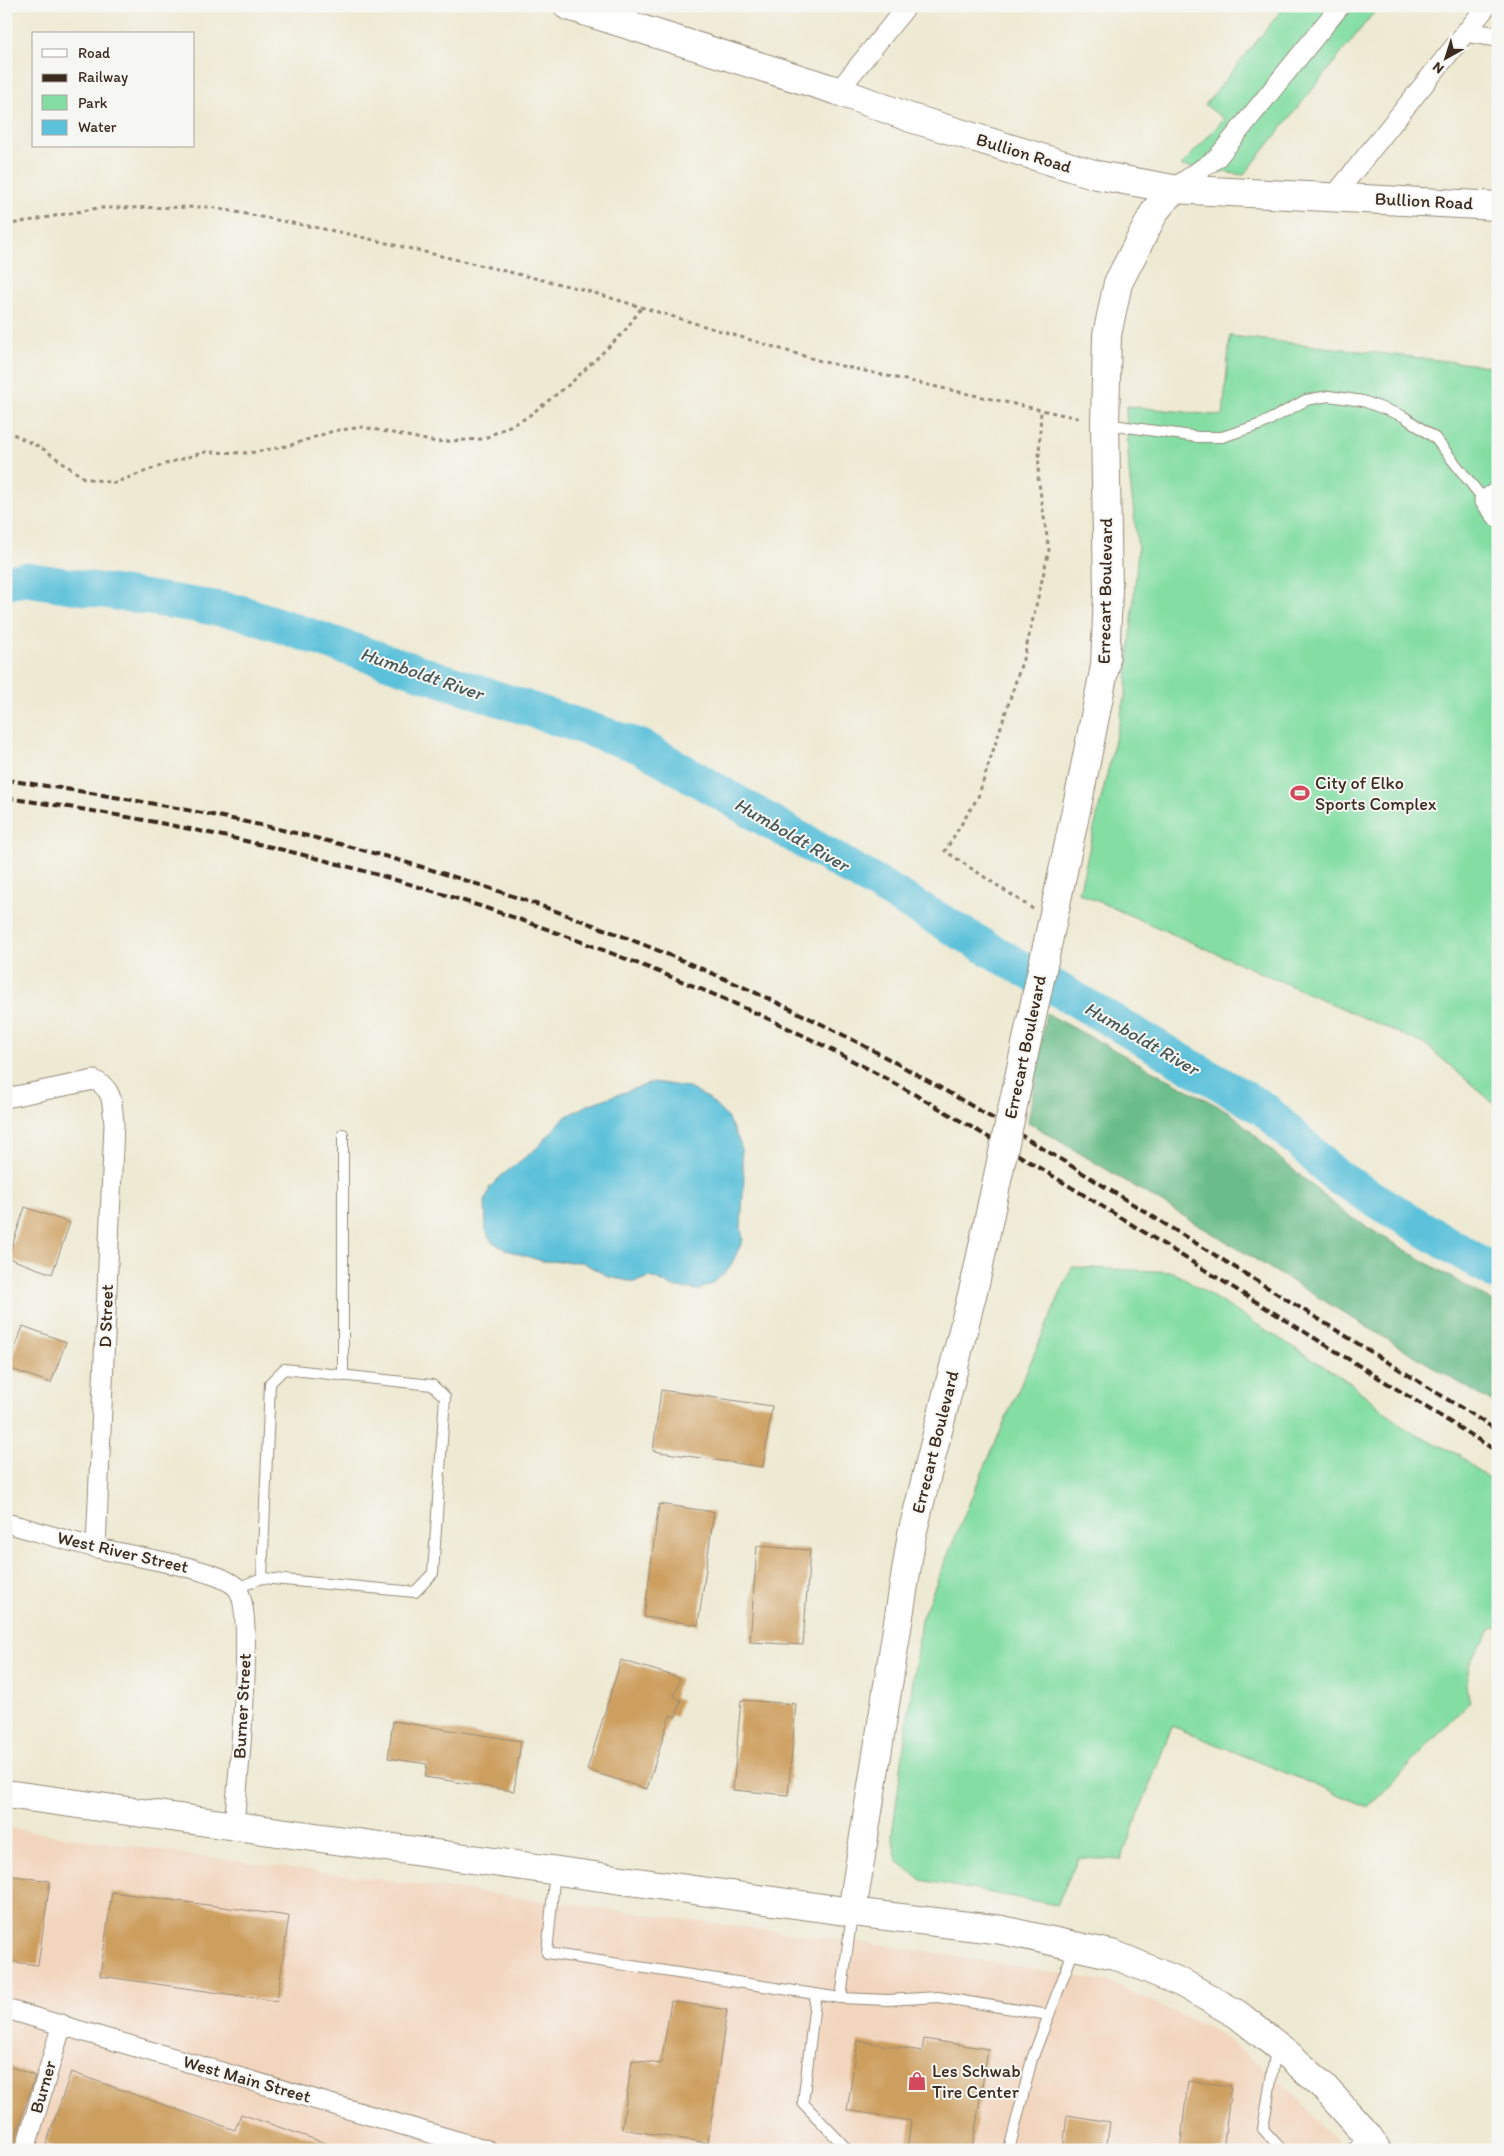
<svg xmlns="http://www.w3.org/2000/svg" width="1504" height="2156" font-family="Itim,sans-serif">
<rect width="100%" height="100%" fill="#f6f6f2"/>
<filter id="ink" filterUnits="userSpaceOnUse"><feTurbulence type="fractalNoise" baseFrequency=".02" numOctaves="2"/><feDisplacementMap in="SourceGraphic" scale="10" xChannelSelector="R" yChannelSelector="G"/><feConvolveMatrix kernelMatrix="1 2 1 2 8 2 1 2 1" color-interpolation-filters="sRGB"/></filter>
<filter id="wash" filterUnits="userSpaceOnUse"><feTurbulence type="fractalNoise" baseFrequency=".0096" numOctaves="4" result="noise"/><feDisplacementMap in="SourceGraphic" scale="20" xChannelSelector="R" yChannelSelector="G"/><feGaussianBlur stdDeviation="1.12" result="paint"/><feColorMatrix in="noise" values="0 0 0 0 0 0 0 0 0 0 0 0 0 0 0 0 0 1.4 0 .05"/><feComposite in="paint" operator="in"/></filter>
<g filter="url(#wash)">
<rect width="100%" height="100%" fill="#eee9d2"/>
<path fill="#f2d5bd" d="M6 1828 193 1855 919 1950 1110 1982 1221 2034 1290 2090 1342 2150H6Z"/>
<g fill="#84dea4" stroke="#608461">
<path d="M1285 6H1379L1244 175 1181 166 1224 119 1205 105Z"/>
<path d="M1230 336 1498 367V1107L1426 1045 1079 893 1126 693 1138 549 1129 472 1126 406 1223 416Z"/>
<path d="M1072 1267 1173 1272 1349 1382 1403 1427 1457 1454 1498 1486V1628L1492 1629C1474 1655 1461 1668 1470 1701L1369 1807 1172 1726 1121 1860 1078 1858 1057 1905 921 1880 897 1861 892 1835 921 1620 973 1494Z"/>
</g>
<path fill="#6bbd8a" stroke="#537454" d="M1046 1013 1231 1113 1283 1161 1347 1215 1498 1305V1406L1028 1122Z"/>
<path fill="#5cc1da" stroke="#4c767c" d="M654 1082 687 1087 709 1099 727 1117 740 1143 744 1177 741 1228 743 1240 729 1269 713 1283 699 1290 676 1288 651 1277 634 1282 609 1277 582 1262 542 1261 506 1250 491 1241 486 1230 485 1202 490 1187 501 1176 537 1148 565 1117 587 1105Z"/>
<g fill="none" stroke-linecap="round" stroke-linejoin="round">
<path stroke="#5cc1da" stroke-width="35" d="M6 582 26 579 240 612 642 747 1264 1109 1336 1176 1498 1274"/>
</g>
<g id="blocks">
<g fill="#cd9f5e">
<path d="M25 1207 70 1223 52 1274 8 1258Z"/>
<path d="M23 1326 66 1342 51 1383 8 1368Z"/>
<path d="M661 1390 772 1406 763 1467 653 1451Z"/>
<path d="M659 1504 714 1512 698 1625 644 1617Z"/>
<path d="M757 1546 810 1550 803 1645 750 1642Z"/>
<path d="M621 1660 680 1678 674 1697 681 1700 676 1717 670 1715 647 1789 587 1770Z"/>
<path d="M741 1700 796 1704 788 1795 733 1790Z"/>
<path d="M393 1721 521 1741 514 1791 425 1777 427 1764 388 1758Z"/>
<path d="M6 1875 50 1881 38 1965 6 1961Z"/>
<path d="M112 1892 289 1916 277 2001 100 1976Z"/>
<path d="M671 2001 727 2010 708 2143 622 2129 632 2060 661 2064Z"/>
<path d="M924 2039 988 2049 972 2150H907L911 2121 847 2110 858 2041 922 2051Z"/>
<path d="M6 2065 35 2076 11 2150H6Z"/>
<path d="M71 2072 235 2130 241 2114 337 2147V2150H63L46 2144Z"/>
<path d="M1188 2081 1231 2086 1223 2150H1180Z"/>
<path d="M1067 2115 1110 2122 1106 2150H1063Z"/>
</g>
</g>
</g>
<g filter="url(#ink)">
<use href="#blocks" fill-opacity="0" stroke="#948a78" stroke-width="1"/>
<g fill="none" stroke-linecap="round" stroke-linejoin="round">
<g stroke="#948a78" stroke-width="12">
<g id="lane">
<path d="M1106 424 1198 437H1222L1262 424 1306 400 1329 396 1363 401 1403 416 1435 438 1484 500"/>
<path d="M343 1376V1134"/>
<path d="M237 1588 262 1578 415 1592 433 1573 445 1397 432 1385 284 1369 270 1383 262 1578"/>
<path d="M555 1871 547 1953 841 1998 888 2000 938 1997 1049 2015"/>
<path d="M816 1994 803 2103 848 2150"/>
<path d="M841 1998 852 1913"/>
<path d="M1276 2049 1263 2129 1282 2150"/>
<path d="M1009 2150 1032 2059 1075 1947"/>
<path d="M1348 2150 1367 2136"/>
</g>
</g>
<g stroke="#948a78" stroke-width="21">
<g id="street">
<path d="M1465 32 1498 37"/>
<path d="M838 91 907 6"/>
<path d="M1173 189 1217 158 1340 6"/>
<path d="M1334 196 1487 6"/>
<path d="M1498 491 1484 500 1498 518"/>
<path d="M6 1098 94 1080C114 1089 112 1104 114 1124L96 1548"/>
<path d="M6 1523C37 1531 67 1541 98 1548 128 1556 217 1568 236 1587 257 1609 237 1787 234 1825"/>
<path d="M6 2009 488 2150"/>
<path d="M25 2150 62 2024"/>
</g>
</g>
<g stroke="#948a78" stroke-width="30">
<g id="secondary">
<path d="M568 6 838 91 911 118 1097 175 1173 189 1498 206"/>
<path d="M1082 782 1105 666 1108 591 1105 424 1107 335 1118 283 1155 211 1173 189"/>
<path d="M6 1794 852 1912 1002 1930 1115 1955 1182 1983 1237 2014 1290 2056 1323 2086 1368 2136 1377 2150"/>
<path d="M852 1912 912 1534 976 1279"/>
</g>
</g>
<g stroke="#948a78" stroke-width="3" stroke-dasharray="4 4" stroke-linecap="butt">
<path d="M6 225 98 208 210 207 344 233 581 289 824 362 1082 419"/>
<path d="M6 435 11 433 45 450 84 478 114 483 171 462 206 452 250 453 291 445 333 431 363 427 436 442 483 439 526 418 571 383 624 332 642 307"/>
<path d="M1033 909 945 851 978 797 1025 653 1049 550 1038 477 1041 410"/>
</g>
<use href="#lane" stroke="#fff" stroke-width="10"/>
<use href="#street" stroke="#fff" stroke-width="19"/>
<use href="#secondary" stroke="#fff" stroke-width="28"/>
<g stroke="#3b2a1e" stroke-width="4" stroke-dasharray="8 4" stroke-linecap="butt">
<path d="M6 780C102 794 197 810 291 832 482 877 680 951 855 1041 962 1097 1065 1162 1168 1226 1278 1294 1388 1362 1498 1431"/>
<path d="M6 798C217 826 423 879 621 957 680 980 739 1004 796 1032 917 1091 1032 1163 1147 1234 1264 1307 1381 1379 1498 1452"/>
</g>
<g stroke="#948a78" stroke-width="30" stroke-linecap="butt">
<path id="secondary-bridge" d="M976 1279 1082 782"/>
</g>
<use href="#secondary-bridge" stroke="#fff" stroke-width="28"/>
</g>
</g>
<defs>
<g id="stadium-bare" transform="scale(1.5)"><path d="M0-5a6.5 5 0 1 0 0 10a6.5 5 0 1 0 0-10ZM-3.5-1.8h7v3.6h-7Z" fill="#d1495b" stroke="#f6f6f2" stroke-width="2.5" paint-order="stroke"/></g>
<g id="shop-bare" transform="scale(1.5)"><path d="M-5-2.5h2.3a2.7 3.5 0 0 1 5.4 0H5L5.5 6h-11ZM-1.5-2.5h3a1.5 2.3 0 0 0-3 0Z" fill="#d1495b" stroke="#f6f6f2" stroke-width="2.5" paint-order="stroke"/></g>
</defs>
<g fill-rule="evenodd">
<use href="#stadium-bare" x="1300" y="793"/>
<use href="#shop-bare" x="917" y="2081"/>
</g>
<g text-anchor="middle" stroke-width="4" stroke-linejoin="round" paint-order="stroke">
<g font-size="18" fill="#3b2a1e" stroke="#f6f6f2">
<text transform="translate(1024 153) rotate(17)" y="6">Bullion Road</text>
<text transform="translate(1424 201) rotate(3)" y="6">Bullion Road</text>
<text transform="translate(1105 591) rotate(-89)" y="6">Errecart Boulevard</text>
<text transform="translate(1025 1047) rotate(-78)" y="6">Errecart Boulevard</text>
<text transform="translate(106 1316) rotate(-88)" y="6">D Street</text>
<text transform="translate(935 1442) rotate(-76)" y="6">Errecart Boulevard</text>
<text transform="translate(123 1552) rotate(13)" y="6">West River Street</text>
<text transform="translate(242 1706) rotate(-87)" y="6">Burner Street</text>
<text transform="translate(247 2079) rotate(16)" y="6">West Main Street</text>
<text transform="translate(43 2087) rotate(-74)" y="6">Burner</text>
</g>
<g font-size="18" fill="#3b2a1e" stroke="#f6f6f2" text-anchor="start">
<text x="1315" y="789">City of Elko<tspan x="1315" dy="21">Sports Complex</tspan></text>
<text x="932" y="2077">Les Schwab<tspan x="932" dy="21">Tire Center</tspan></text>
</g>
<g font-size="19" font-style="italic" fill="#455756" stroke="#f6f6f2">
<text transform="translate(422 673) rotate(19)" y="7">Humboldt River</text>
<text transform="translate(792 834) rotate(30)" y="7">Humboldt River</text>
<text transform="translate(1142 1038) rotate(30)" y="7">Humboldt River</text>
</g>
</g>
<rect width="1504" height="2156" fill="none" stroke="#f6f6f2" stroke-width="25"/>
<rect x="32" y="32" width="162" height="115" fill="#f6f6f2" stroke="#aba49d"/>
<rect x="42" y="49" width="25" height="8" fill="#ffffff" stroke="#aba49d"/>
<text x="78" y="58" font-size="15" fill="#3b2a1e">Road</text>
<rect x="42" y="74" width="25" height="8" fill="#3b2a1e" stroke="#aba49d"/>
<text x="78" y="82" font-size="15" fill="#3b2a1e">Railway</text>
<rect x="42" y="95" width="25" height="15" fill="#84dea4" stroke="#aba49d"/>
<text x="78" y="108" font-size="15" fill="#3b2a1e">Park</text>
<rect x="42" y="120" width="25" height="15" fill="#5cc1da" stroke="#aba49d"/>
<text x="78" y="132" font-size="15" fill="#3b2a1e">Water</text>
<g transform="translate(1446 58) rotate(219)" stroke="#f6f6f2" stroke-width="4" paint-order="stroke">
<path d="M0-4L9 19L0 12L-9 19Z" fill="#3b2a1e"/>
<text y="-8" font-size="14" font-weight="bold" text-anchor="middle" fill="#3b2a1e">N</text>
</g>
</svg>
